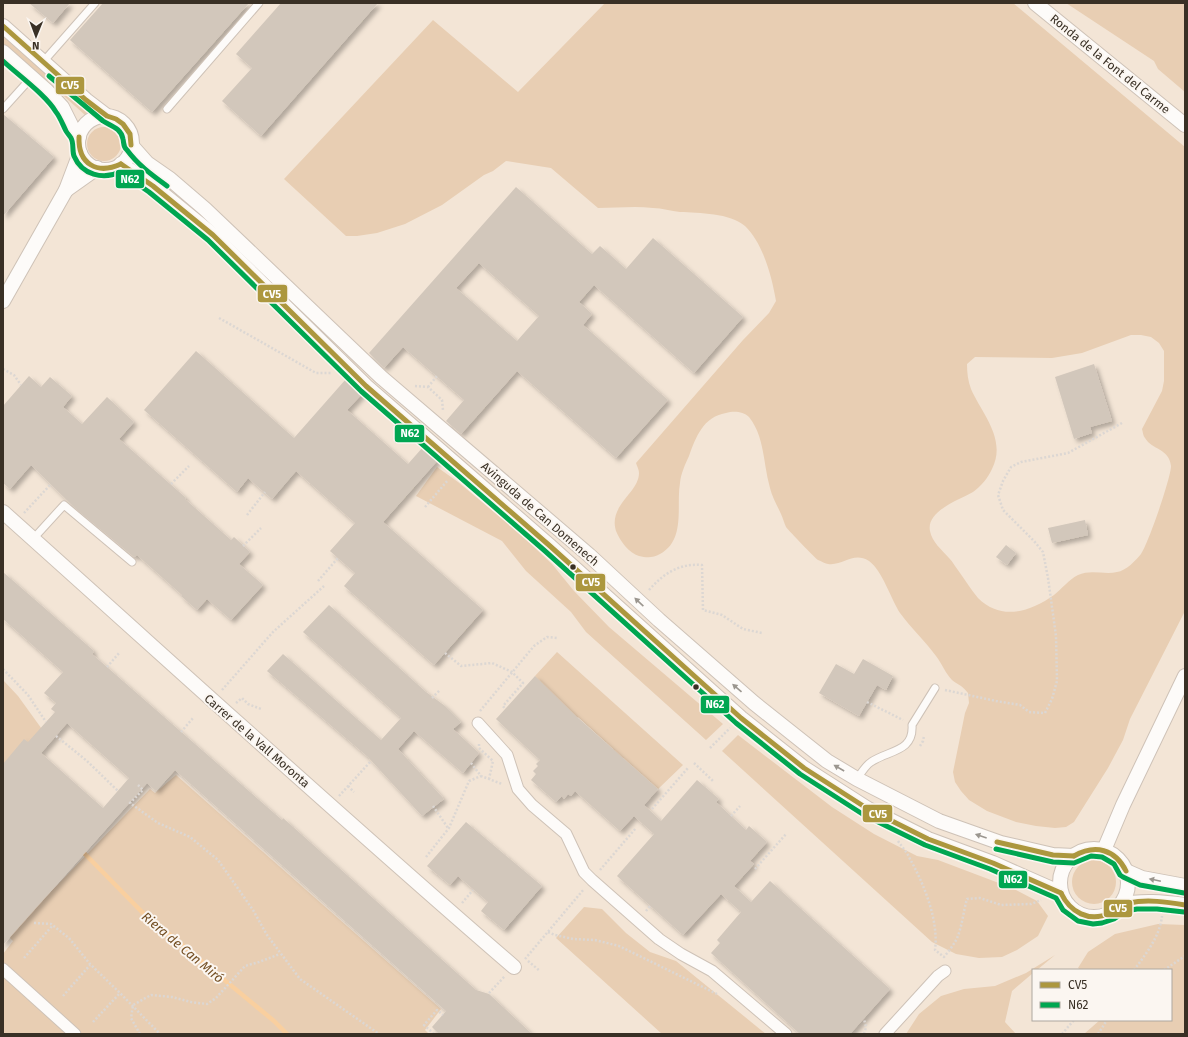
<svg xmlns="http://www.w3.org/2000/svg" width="1188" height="1037" font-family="'Fira Sans',sans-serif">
<defs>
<filter id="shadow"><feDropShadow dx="3.5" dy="3.5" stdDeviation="2" flood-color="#0004"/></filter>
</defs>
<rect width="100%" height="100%" fill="#f3e5d6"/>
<g fill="#e8ceb3" fill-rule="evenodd">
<path d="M605 3H1013L1185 147V611L1130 719 1123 740 1108 768 1074 822 1066 827 1055 828 1036 826 1016 822 987 811 969 800 961 791 955 782 953 772 965 713 969 703 968 693C966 691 964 688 961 686 958 684 954 682 952 680 946 674 942 664 936 656 925 641 911 628 900 613 891 599 882 570 869 561 853 551 844 566 828 564 826 564 821 561 818 560 814 557 790 532 786 527 784 523 783 518 781 514 777 505 772 497 770 488 763 464 765 437 749 417 743 411 733 411 726 413 703 417 696 437 689 456 685 465 681 473 680 483 676 506 686 540 660 554 653 558 647 558 639 556 629 553 620 541 616 531 608 505 639 493 639 473 639 470 637 466 636 463L743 340 769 313 776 301C772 277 763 243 745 226 730 213 699 213 680 212 671 211 662 208 653 208 635 206 616 208 598 208L551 168 506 161 493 171 484 175 442 205 405 224 377 233 357 236H346L284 179 433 20 518 92ZM1131 335H1141L1151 337 1159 343 1164 351V381L1162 391 1142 429C1143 432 1143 436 1145 438 1152 450 1169 448 1171 466 1171 478 1148 544 1141 554 1136 560 1126 571 1117 572 1104 575 1091 569 1078 575 1068 580 1062 589 1054 595 1030 612 1001 621 978 598 971 590 966 581 960 573 956 568 953 562 949 558 942 550 932 542 930 531 926 511 959 500 973 492 981 486 988 478 992 469 1007 439 982 414 971 389 968 381 967 373 967 364L975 357 1052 358 1082 353Z"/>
<path d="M1066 3H1185V92L1158 69 1154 61Z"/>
<path d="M3 35 50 77 47 81 3 43Z"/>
<path d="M58 84 88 111 85 115 55 88Z"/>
<circle cx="104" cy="144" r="17"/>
<path d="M437 467 458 482 518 532 552 564 574 591 609 627 723 724 706 740 586 632 571 612 526 571 502 541 416 496Z"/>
<path d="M557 652 683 765 658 789 623 758 609 773 613 749 578 717 564 733 535 676Z"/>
<path d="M3 680 18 696 44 732 3 774Z"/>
<path d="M738 735 832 807 874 834 917 856 938 860 1012 888 1037 901 1048 916 1038 936 1017 950 1002 957 979 958 956 954 932 942 722 751Z"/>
<path d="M176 775 441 1009 425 1030 429 1034H3V954L13 941 8 936 150 789 155 793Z"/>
<circle cx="1094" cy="882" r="22"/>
<path d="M584 907 602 909 626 933 650 952 676 961 766 1034H662L556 938Z"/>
<path d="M1158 924 1185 925V1034H1084L1100 1020H1171V970H1081L1078 968 1088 952 1115 934Z"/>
<path d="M1055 955 1037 970H1033V973L1012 991 1005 1022 1016 1034H906L919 1014 941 996 964 989 995 986 1026 973Z"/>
</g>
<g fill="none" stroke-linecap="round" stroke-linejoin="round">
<path stroke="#f9cf9f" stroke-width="4.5" d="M85 854 141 911 274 1021 287 1034"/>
</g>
<g fill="#d2c7bb" fill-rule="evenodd" filter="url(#shadow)">
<path d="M29 3H70L53 23Z"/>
<path d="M103 3H249L152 112 70 40Z"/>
<path d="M281 3H378L261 136 222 101 252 68 236 54Z"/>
<path d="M3 114 54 157 3 216Z"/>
<path d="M516 187 592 254 600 246 626 269 653 238 743 317 694 373 594 285 579 302 592 314 583 325 668 400 616 458 517 371 461 434 446 421 464 400 403 347 384 368 369 353ZM479 263 539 316 517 341 456 288Z"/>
<path d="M196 351 294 438 346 379 362 394 347 410 408 464 423 447 438 460 383 522 483 610 434 665 344 586 355 573 330 551 355 523 296 471 272 499 248 478 237 492 144 410Z"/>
<path d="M1094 364 1112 421 1090 427 1092 433 1074 439 1055 377Z"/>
<path d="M29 376 41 387 50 377 72 396 63 407 82 424 107 397 134 422 119 439 186 498 185 499 231 540 234 537 250 552 239 564 263 585 231 620 207 599 197 610 181 596 182 595 137 555 134 557 76 509 31 465 10 489 3 483V406Z"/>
<path d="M1085 520 1088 535 1052 543 1048 528Z"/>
<path d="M1006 545 1016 553 1007 565 996 557Z"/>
<path d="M3 572 94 651 92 654 282 820 283 818 476 990 489 994 532 1034H439L432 1027 446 1011 175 770 156 791 147 783 3 945V764L24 739 28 742 55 712 51 709 56 703 44 693 63 672 3 619ZM67 723 129 778 103 808 41 753Z"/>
<path d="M329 605 426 692 445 706 461 722 453 729 479 753 463 773 414 731 398 749 444 799 422 816 368 757 267 671 283 654 381 740 401 718 303 632Z"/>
<path d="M863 659 893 676 886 690 877 685 859 716 819 693 836 664 854 674Z"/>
<path d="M535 676 578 718 658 789 644 805 661 821 697 780 719 799 716 802 746 830 749 826 767 842 750 861 754 864 734 886 751 902 770 881 890 989 850 1034H800L711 953 720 943 717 940 741 912 721 894 683 935 617 876 654 834 634 816 620 831 575 791 571 796 568 794 564 799 562 796 556 802 531 780 536 774 533 771 538 766 536 764 540 760 496 719Z"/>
<path d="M466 822 542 886 504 930 481 911 488 902 458 876 450 885 427 866Z"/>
</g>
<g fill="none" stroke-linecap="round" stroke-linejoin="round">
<g stroke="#cec2b7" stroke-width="9">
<g id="service">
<path d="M43 62 95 3"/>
<path d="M3 109 31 78"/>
<path d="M167 109 259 3"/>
<path d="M33 539 64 505 132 562"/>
<path d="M857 779C861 773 866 765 871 762 889 750 914 752 912 725L935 688"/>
</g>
</g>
<g stroke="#cec2b7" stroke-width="13">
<g id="pedestrian">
<path d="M478 723 507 755 518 789 532 805 566 834 584 872 592 880 659 939 681 954 712 971 786 1034"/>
<path d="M3 969 75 1034"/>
<path d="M885 1034 938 976 945 971"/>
</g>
</g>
<g stroke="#cec2b7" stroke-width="16">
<g id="minor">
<path d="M1035 3 1185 125"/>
<path d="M3 26 86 100 107 116"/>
<path d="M3 52 47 91 62 107 73 129 79 137"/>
<circle cx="105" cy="143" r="27"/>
<path d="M131 145 147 163 170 179 205 209 381 377 589 555 659 620 754 703 803 742 827 761 857 779 939 821 1001 843 1053 855 1074 856"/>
<path d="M121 164 153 186 213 235 366 386 550 546 741 718 804 768 868 809 928 839 993 863 1061 893"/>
<path d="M66 190 97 168"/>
<path d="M3 301 66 190 80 153"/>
<path d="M3 512C173 664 341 818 514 967"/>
<circle cx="1094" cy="883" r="34"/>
<path d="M1104 850 1123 805 1185 676"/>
<path d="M1126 871 1142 878 1185 886"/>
<path d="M1120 905C1142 900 1163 902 1185 905"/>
</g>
</g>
<g stroke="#dcd7d3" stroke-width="2.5" stroke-dasharray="2 2" stroke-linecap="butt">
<path d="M219 318 316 373H332"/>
<path d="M3 369 14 375 21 385"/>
<path d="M415 386 428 387 442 400 443 410"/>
<path d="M428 387 437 376"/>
<path d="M171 484 189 466"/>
<path d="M425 507 448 480"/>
<path d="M24 513 51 484"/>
<path d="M247 515 265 492"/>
<path d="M243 546 261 528"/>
<path d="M318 581 338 558"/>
<path d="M649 590C663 574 679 563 702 565L703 610 722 615 743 629 762 633"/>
<path d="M445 653 461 666 492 663 512 672 523 683 503 706 505 709"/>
<path d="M107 667 120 652"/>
<path d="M3 669 28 695 46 722"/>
<path d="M222 690 273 632 324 586"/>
<path d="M945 690 996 701 1020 705 1029 712 1045 713 1052 699 1057 681 1056 636 1048 578 1043 552 1034 541 1003 510 998 495 1003 481 1011 467 1021 462 1068 453 1122 423"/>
<path d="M432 698 440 690"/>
<path d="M867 702 903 720"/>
<path d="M236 703 242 698 248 704 261 709"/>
<path d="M480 711 534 646 547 637 557 638"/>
<path d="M181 732 193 718"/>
<path d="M56 736 87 761 118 791"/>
<path d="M479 744V748L493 761 489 779"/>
<path d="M920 746 923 741 924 736"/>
<path d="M710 748 730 728"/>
<path d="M471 763 481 776 502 784"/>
<path d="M694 763 713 781"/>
<path d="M138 785 143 790 130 803 158 823 190 837 218 860 253 910 267 935 300 979 379 1034"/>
<path d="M348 786 354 792"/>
<path d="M339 796 371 761"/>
<path d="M433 806 448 828"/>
<path d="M652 809 688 768"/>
<path d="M731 816 740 806"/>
<path d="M898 841C902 847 907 852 910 859 924 884 939 921 935 950L944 957C948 952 952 947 955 942 962 930 963 912 967 899L980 898 1001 905 1031 904 1041 900"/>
<path d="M426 857 449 828 469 781 481 776"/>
<path d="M755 869 786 834"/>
<path d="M600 870 636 828"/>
<path d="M462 903 473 890"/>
<path d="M646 911 650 906"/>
<path d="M34 923 51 924 69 938 90 964 120 993 160 1034"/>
<path d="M548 932 555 935 573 939 595 940 619 946 717 994"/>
<path d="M24 958 53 925"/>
<path d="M525 959 584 889"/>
<path d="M528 961 540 971"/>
<path d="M1134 970C1146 954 1160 936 1162 916"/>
<path d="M1164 970 1185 956"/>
<path d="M489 993 505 976"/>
<path d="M63 996 90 965"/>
<path d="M93 1022 120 993"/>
<path d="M140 1034 131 1018 133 1005 151 995 172 997 191 1002 207 1004 216 998 245 966 259 962 280 954"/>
<path d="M434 1034 424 1025 437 1010 443 1015"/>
<path d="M864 1034 866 1027 864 1019"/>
<path d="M1062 1034 1074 1020"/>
<path d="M1098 1034 1107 1020"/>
</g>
<use href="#service" stroke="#fdfbf9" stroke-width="7"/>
<use href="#pedestrian" stroke="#fdfbf9" stroke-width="11"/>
<use href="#minor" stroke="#fdfbf9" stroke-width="14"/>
<g stroke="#fbf6f1" stroke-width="8">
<g id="bus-1">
<path d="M3 26 86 100 107 116 116 119 123 124 130 134 131 145"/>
<path d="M79 137C78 164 97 175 121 164"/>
<path d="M121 164 153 186 213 235 366 386 550 546 741 718 804 768 868 809 928 839 993 863 1061 893"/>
<path d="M997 842 1053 855 1074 856"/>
<path d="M1074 856C1095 844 1115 849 1126 871"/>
<path d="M1061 893C1070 912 1089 923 1110 913 1116 910 1121 905 1129 903 1147 899 1167 902 1185 905"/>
</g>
</g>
<g stroke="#fbf6f1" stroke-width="8">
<g id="bus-2">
<path d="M3 61C18 75 46 95 56 112 60 117 63 125 66 131 67 133 70 136 71 138 74 143 72 151 74 156 82 175 103 180 120 172L149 192 208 240 361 391 545 551 736 723 800 774 864 815 925 845 990 869 1056 898 1063 910 1078 921 1093 924 1102 923 1114 919 1126 911 1137 909H1157L1184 912"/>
<path d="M49 76 103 121C111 126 121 128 123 139 124 143 123 147 127 150 138 165 152 175 167 186"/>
<path d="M996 849 1053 862 1074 863 1091 856 1102 857 1114 864 1120 875 1123 877 1140 885 1184 893"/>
</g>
</g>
<use href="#bus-1" stroke="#ac973e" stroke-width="5"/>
<use href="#bus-2" stroke="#00a651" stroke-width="5"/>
</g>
<defs><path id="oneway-solid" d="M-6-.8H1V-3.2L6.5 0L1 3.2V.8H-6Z"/></defs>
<g fill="#9b968f">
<use href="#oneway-solid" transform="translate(639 602) rotate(-137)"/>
<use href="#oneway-solid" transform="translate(737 688) rotate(-139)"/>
<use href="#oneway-solid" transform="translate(839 768) rotate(-150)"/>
<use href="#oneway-solid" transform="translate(981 836) rotate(-161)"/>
<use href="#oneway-solid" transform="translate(1155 880) rotate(-168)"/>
</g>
<g fill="#393025" stroke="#fbf6f1" stroke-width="1.5">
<circle cx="573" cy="567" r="3.5"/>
<circle cx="696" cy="687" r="3.5"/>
</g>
<g text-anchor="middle" stroke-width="4" stroke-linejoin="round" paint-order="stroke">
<g font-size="12" fill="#393025" stroke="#fbf6f1">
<text transform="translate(1110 64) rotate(39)" y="4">Ronda de la Font del Carme</text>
<text transform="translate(540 514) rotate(41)" y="4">Avinguda de Can Domenech</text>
<text transform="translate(257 741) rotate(41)" y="4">Carrer de la Vall Moronta</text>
</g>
<g font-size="13" font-style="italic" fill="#744f23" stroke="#fbf6f1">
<text transform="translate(183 947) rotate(40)" y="5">Riera de Can Miró</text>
</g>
</g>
<g stroke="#fbf6f1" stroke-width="1.5">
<rect x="55" y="76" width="30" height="19" rx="4" fill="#ac973e"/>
<rect x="115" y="169" width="30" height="20" rx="4" fill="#00a651"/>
<rect x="257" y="284" width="31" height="19" rx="4" fill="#ac973e"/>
<rect x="394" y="424" width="31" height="19" rx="4" fill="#00a651"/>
<rect x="575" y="573" width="31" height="19" rx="4" fill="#ac973e"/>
<rect x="700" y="695" width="30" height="19" rx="4" fill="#00a651"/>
<rect x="862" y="804" width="31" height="19" rx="4" fill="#ac973e"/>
<rect x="998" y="870" width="30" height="19" rx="4" fill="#00a651"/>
<rect x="1103" y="899" width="30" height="19" rx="4" fill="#ac973e"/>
</g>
<g font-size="11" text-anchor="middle" font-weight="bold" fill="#fff">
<text x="70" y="89">CV5</text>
<text x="130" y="183">N62</text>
<text x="272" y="298">CV5</text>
<text x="410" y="437">N62</text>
<text x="591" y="586">CV5</text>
<text x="715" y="708">N62</text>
<text x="878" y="818">CV5</text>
<text x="1013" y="883">N62</text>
<text x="1118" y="912">CV5</text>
</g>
<rect width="1188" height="1037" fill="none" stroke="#393025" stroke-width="8"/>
<rect x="1032" y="969" width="140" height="52" fill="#fbf6f1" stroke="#ada79f"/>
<rect x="1040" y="982" width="20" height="6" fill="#ac973e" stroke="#ada79f"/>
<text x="1068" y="989" font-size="12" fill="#393025">CV5</text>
<rect x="1040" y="1002" width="20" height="6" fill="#00a651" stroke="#ada79f"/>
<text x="1068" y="1009" font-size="12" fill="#393025">N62</text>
<g transform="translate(36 36) rotate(181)" stroke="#fbf6f1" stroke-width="3" paint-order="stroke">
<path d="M0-3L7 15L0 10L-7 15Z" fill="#393025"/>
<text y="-6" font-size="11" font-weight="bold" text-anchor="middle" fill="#393025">N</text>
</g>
</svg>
